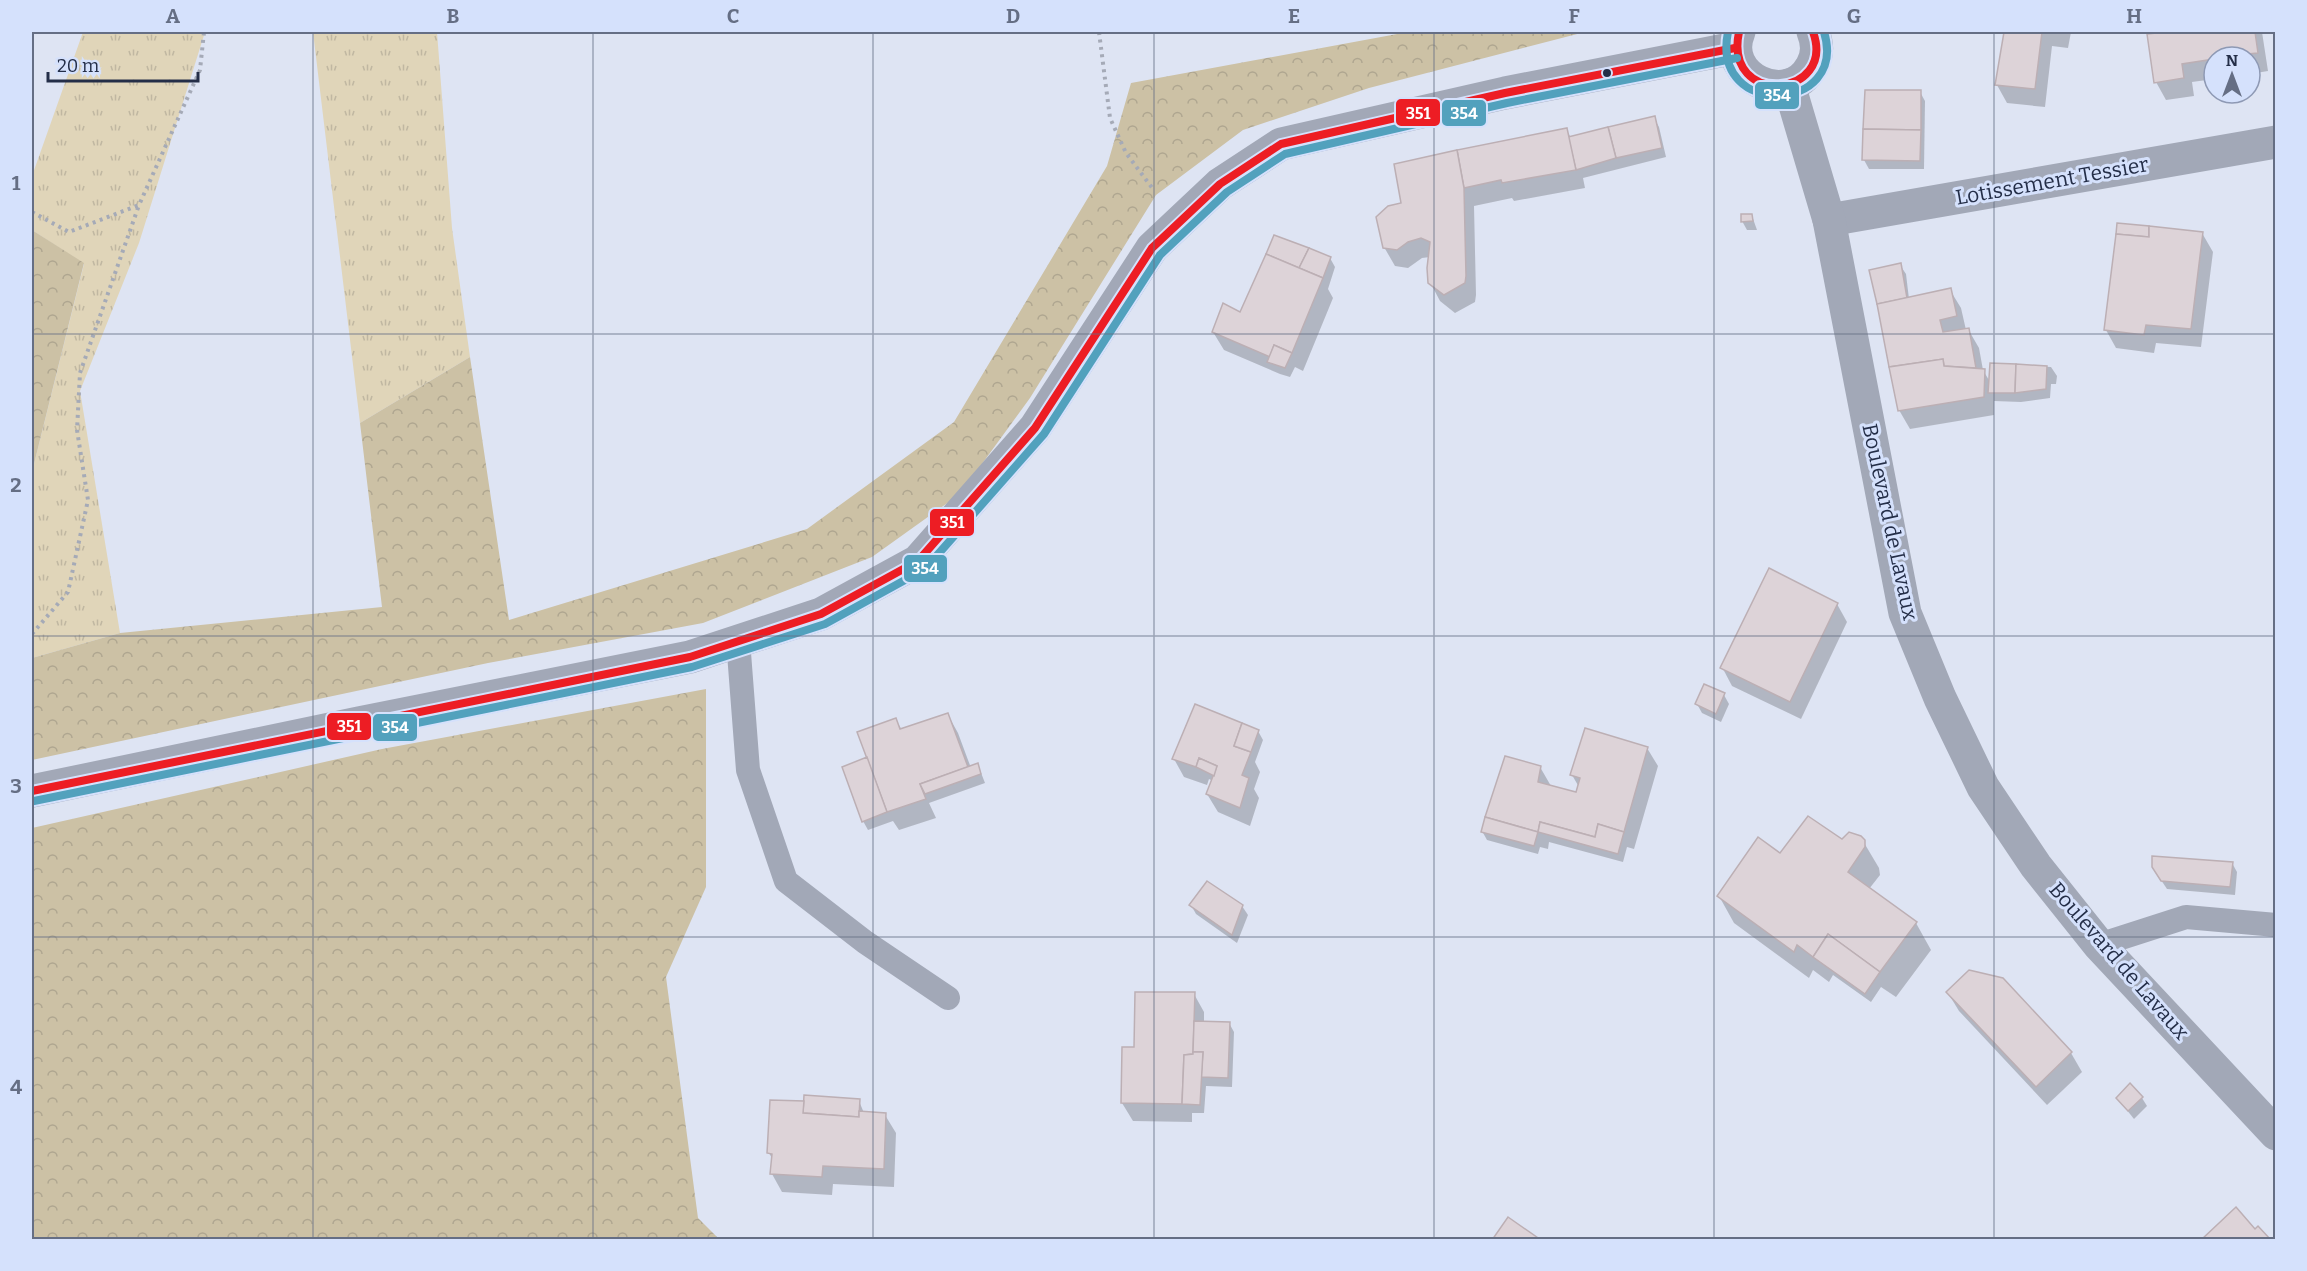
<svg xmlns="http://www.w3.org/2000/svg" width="2307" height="1271" font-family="Bitter,serif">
<defs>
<pattern id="grass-tufts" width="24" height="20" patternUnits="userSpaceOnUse" patternTransform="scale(1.5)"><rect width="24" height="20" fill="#e0d5b9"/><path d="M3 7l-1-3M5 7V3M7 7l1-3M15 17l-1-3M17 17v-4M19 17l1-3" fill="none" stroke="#c0b7a1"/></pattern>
<pattern id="forest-crowns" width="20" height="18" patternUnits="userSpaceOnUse" patternTransform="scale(1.5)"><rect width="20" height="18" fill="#ccc1a5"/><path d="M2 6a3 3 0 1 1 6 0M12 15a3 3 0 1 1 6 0" fill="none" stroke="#afa690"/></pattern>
</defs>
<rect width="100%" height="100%" fill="#dee4f3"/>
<g fill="url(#grass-tufts)">
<path d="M83 32H205L139 243 80 391 120 633 32 658V472L84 264 32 230V176Z"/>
<path d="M313 32H437L452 228 470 357 360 423Z"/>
</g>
<g fill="url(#forest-crowns)">
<path d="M1408 32H1585L1369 88 1243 130 1156 195 1030 398 960 494 872 557 703 623 488 663 32 760V658L120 633 382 607 360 423 470 357 509 620 807 529 954 422 1107 166 1131 83Z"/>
<path d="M32 230 84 263 32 472Z"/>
<path d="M706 689V887L666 977 698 1218 719 1239H32V828L382 749Z"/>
</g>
<g fill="#0003">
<path d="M2005 32H2071L2068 48 2052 46 2045 107 2007 103 1997 85Z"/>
<path d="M2177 32H2262L2268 71 2250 74V57H2214V79L2192 82 2194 96 2166 100 2156 82 2149 36Z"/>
<path d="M1920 92 1925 101 1924 169H1869L1864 160Z"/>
<path d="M1654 118 1659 127 1666 157 1583 178 1585 188 1514 201 1512 198 1474 206 1476 295 1475 302 1455 313 1440 301 1430 282V257L1422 258 1408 268 1395 266 1384 247 1402 204 1566 129 1571 138Z"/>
<path d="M1752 216 1757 230H1747L1742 221Z"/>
<path d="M2202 233 2213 252 2201 347 2156 343 2154 353 2116 348 2106 330Z"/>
<path d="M1330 258 1335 267 1328 289 1333 298 1303 371 1295 367 1290 377 1280 374 1224 350 1213 332Z"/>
<path d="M1900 265 1906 274 1909 299 1950 290 1961 308 1966 330 1968 329 1979 348 1983 370 1990 382 1991 364 2051 367 2057 376 2056 384H2051L2050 398 2021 402 1994 401V415L1910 429 1899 410Z"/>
<path d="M1837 604 1847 622 1801 719 1732 686 1722 667Z"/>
<path d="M1724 695 1729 704 1721 722 1702 713 1697 704Z"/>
<path d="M948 715 958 733 971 768 978 765 985 783 929 803 936 818 899 830 893 821 868 830 863 821 866 759 895 719 902 730Z"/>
<path d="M1258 731 1263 740 1255 762 1260 772 1254 789 1259 798 1250 826 1218 812 1207 794 1213 781 1209 779 1207 785 1184 777 1174 759Z"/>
<path d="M1647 748 1658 766 1634 849 1627 847 1623 862 1549 842 1548 849 1540 847 1538 854 1487 840 1482 831 1540 767 1551 786 1577 794 1579 787 1572 775Z"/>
<path d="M1842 841H1863L1879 868 1880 875 1869 889 1916 923 1931 950 1896 997 1881 987 1871 1002 1833 975 1829 982 1813 970 1809 978 1734 923 1719 896 1781 855Z"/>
<path d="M2232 863 2237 872 2235 895 2167 889 2159 877Z"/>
<path d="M1191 905 1242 906 1248 915 1237 943 1196 914Z"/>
<path d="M2002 980 2071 1053 2082 1072 2047 1105 1959 1011 1948 993Z"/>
<path d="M1194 994 1204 1012V1023H1229L1234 1032 1232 1087 1206 1086 1204 1113H1192V1122L1133 1121 1122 1103 1135 1048Z"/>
<path d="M2142 1098 2147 1106 2134 1119 2118 1099Z"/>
<path d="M859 1101 864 1113 885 1115 896 1133 894 1187 833 1184 832 1195 782 1192 772 1174 773 1160 769 1153Z"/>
</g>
<g fill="#ddd3d8" stroke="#bcafb4" stroke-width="1.5">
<path d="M2004 32H2042L2035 89 1995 85Z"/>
<path d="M2166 32H2255L2258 53 2214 57V59L2182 64 2184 78 2154 83 2147 34Z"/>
<path d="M1865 90H1921V130L1863 129Z"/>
<path d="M1655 116 1662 148 1616 158 1608 127Z"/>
<path d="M1608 127 1616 158 1576 170 1568 137Z"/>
<path d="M1567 128 1576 170 1502 183 1501 180 1464 188 1457 150Z"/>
<path d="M1863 129 1921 130 1920 161 1862 160Z"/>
<path d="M1457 150 1464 188 1466 276 1465 283 1444 295 1428 283 1427 268 1430 242 1421 238 1408 242 1397 250 1383 248 1376 217 1388 206 1401 203 1394 164Z"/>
<path d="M1741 214H1752L1753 221 1741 222Z"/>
<path d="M2117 223 2149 226V237L2116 234Z"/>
<path d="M2149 226 2203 232 2191 329 2146 325 2144 335 2104 330 2116 234 2149 237Z"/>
<path d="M1274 235 1309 248 1299 268 1266 254Z"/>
<path d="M1309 248 1331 257 1323 278 1299 268Z"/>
<path d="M1266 254 1323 278 1292 353 1274 345 1270 357 1212 332 1223 303 1240 312Z"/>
<path d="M1901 263 1907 298 1877 304 1869 270Z"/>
<path d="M1951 288 1957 316 1940 320 1943 332 1969 328 1976 368 1944 366 1943 359 1889 367 1877 304Z"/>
<path d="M1274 345 1292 353 1285 368 1267 362Z"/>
<path d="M1943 359 1944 366 1985 369 1984 397 1898 411 1889 367Z"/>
<path d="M1990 363 2016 364 2015 393H1988Z"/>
<path d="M2016 364 2047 366 2046 389 2015 393Z"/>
<path d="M1769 568 1838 603 1790 702 1720 668Z"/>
<path d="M1704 684 1725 693 1716 714 1695 704Z"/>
<path d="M1195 704 1242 723 1234 746 1251 752 1242 775 1249 778 1240 808 1206 794 1217 766 1199 758 1196 767 1172 759Z"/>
<path d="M948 713 968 767 920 784 926 799 887 812 857 732 896 718 900 729Z"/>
<path d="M1242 723 1259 730 1251 752 1234 746Z"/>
<path d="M1585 728 1648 747 1624 832 1598 824 1595 837 1540 822 1538 832 1485 817 1505 756 1541 766 1538 782 1576 792 1580 778 1570 775Z"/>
<path d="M867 757 887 812 862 822 842 767Z"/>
<path d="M1199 758 1217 766 1214 776 1196 767Z"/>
<path d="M978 763 981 774 925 794 920 784Z"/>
<path d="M1808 816 1842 839 1849 832 1861 836 1865 840V847L1848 872 1917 922 1880 972 1828 934 1813 957 1797 945 1794 952 1717 896 1758 837 1780 853Z"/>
<path d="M1485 817 1538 832 1534 846 1481 832Z"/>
<path d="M1540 822 1595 837 1598 824 1624 832 1618 854 1538 832Z"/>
<path d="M2152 856 2233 862 2230 887 2161 881 2152 867Z"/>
<path d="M1207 881 1243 905 1232 935 1189 905Z"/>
<path d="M1828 934 1880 972 1865 994 1813 957Z"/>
<path d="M1969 970 2003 978 2072 1052 2036 1087 1946 992Z"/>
<path d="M1135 992H1195L1193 1054 1184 1055 1182 1104 1121 1103 1122 1047H1134Z"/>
<path d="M1194 1021 1230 1022 1228 1078 1201 1077 1203 1052H1193Z"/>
<path d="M1193 1052H1203L1200 1105 1182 1104 1184 1055 1193 1054Z"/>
<path d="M2130 1083 2143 1097 2128 1111 2116 1098Z"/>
<path d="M804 1095 860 1099 859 1117 803 1113Z"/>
<path d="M770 1100 804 1101 803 1113 859 1117V1111L886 1113 884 1169 823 1166 822 1177 770 1174 772 1154 767 1153Z"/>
<path d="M2236 1207 2255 1229 2258 1226 2271 1240H2201Z"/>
<path d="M1508 1217 1541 1240H1492Z"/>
</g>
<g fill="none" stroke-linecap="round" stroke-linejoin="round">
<g stroke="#a5aab7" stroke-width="4" stroke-dasharray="3 4.5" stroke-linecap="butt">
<path d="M1099 32 1110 118 1126 153 1153 189"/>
<path d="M32 212 69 232 139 205 200 70 204 32"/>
<path d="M32 634 68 592 88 500 77 430 80 373 139 205"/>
</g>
<g stroke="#a2a8b7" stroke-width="24">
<path d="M738 640 748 770 786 881 865 942 948 998"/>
<path d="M2099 945 2186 917 2276 925"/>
</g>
<path stroke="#a2a8b7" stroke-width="33" d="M1829 220 2276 142"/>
<g stroke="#a2a8b7" stroke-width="33">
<path d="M1739 32C1720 76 1788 109 1811 67 1818 56 1818 44 1813 32"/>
<path d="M1789 85 1829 220 1905 613 1940 698 1983 787 2036 866 2099 945 2276 1134"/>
<path d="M32 791 359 723 690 657 821 614 918 561 1035 428 1152 248 1220 184 1281 144 1505 93 1735 48"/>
</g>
<g stroke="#d5e1fc" stroke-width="12">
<g id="bus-1">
<path d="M1739 32C1723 108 1837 98 1813 32"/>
<path d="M32 791 690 657 821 614 918 561 1035 428 1152 248 1220 184 1281 144 1505 93 1735 48"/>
</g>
</g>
<g stroke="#d5e1fc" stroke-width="12">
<g id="bus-2">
<path d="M1728 32C1710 120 1849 113 1824 32"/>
<path d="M34 801 692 667 825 624 925 569 1044 434 1160 255 1227 192 1285 154 1507 103 1737 58"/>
</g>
</g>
<use href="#bus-1" stroke="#ed1d24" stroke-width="8"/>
<use href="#bus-2" stroke="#52a1bd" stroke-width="8"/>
</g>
<path fill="none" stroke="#656e84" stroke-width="1.5" stroke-opacity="0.55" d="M313 32V1240M593 32V1240M873 32V1240M1154 32V1240M1434 32V1240M1714 32V1240M1994 32V1240M32 334H2276M32 636H2276M32 937H2276"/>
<circle fill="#242e48" stroke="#d5e1fc" stroke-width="2" cx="1607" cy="73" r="5"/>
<g text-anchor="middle" stroke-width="6" stroke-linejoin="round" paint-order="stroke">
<g font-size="21" fill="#242e48" stroke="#d5e1fc">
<text transform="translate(2052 181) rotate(-10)" y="7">Lotissement Tessier</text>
<text transform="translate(1890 522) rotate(78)" y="7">Boulevard de Lavaux</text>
<text transform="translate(2119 961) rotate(49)" y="7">Boulevard de Lavaux</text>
</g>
</g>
<g stroke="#d5e1fc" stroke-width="2">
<rect x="1754" y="81" width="46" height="29" rx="6" fill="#52a1bd"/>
<rect x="1395" y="98" width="46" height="29" rx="6" fill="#ed1d24"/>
<rect x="1441" y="99" width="46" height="28" rx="6" fill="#52a1bd"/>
<rect x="929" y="508" width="46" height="29" rx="6" fill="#ed1d24"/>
<rect x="903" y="554" width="45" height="29" rx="6" fill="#52a1bd"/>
<rect x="326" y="712" width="46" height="29" rx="6" fill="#ed1d24"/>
<rect x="372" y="713" width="46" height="29" rx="6" fill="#52a1bd"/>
</g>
<g font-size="16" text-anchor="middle" font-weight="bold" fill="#fff">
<text x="1777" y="101">354</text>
<text x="1418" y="119">351</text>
<text x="1464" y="119">354</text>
<text x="952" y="528">351</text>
<text x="925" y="574">354</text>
<text x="349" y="732">351</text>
<text x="395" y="733">354</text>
</g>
<rect width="2307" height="1271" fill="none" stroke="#d5e1fc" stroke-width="66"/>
<g transform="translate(2232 75)"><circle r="28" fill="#d5e1fc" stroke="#8e99b4" stroke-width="1.5"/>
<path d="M0-4.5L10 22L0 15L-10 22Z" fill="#656e84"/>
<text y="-9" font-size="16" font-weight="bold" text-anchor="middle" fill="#242e48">N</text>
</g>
<path d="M48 72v9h150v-9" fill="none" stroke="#242e48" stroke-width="3"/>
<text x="57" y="72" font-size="18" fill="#242e48" stroke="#d5e1fc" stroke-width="4.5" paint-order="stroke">20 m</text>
<rect x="33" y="33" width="2241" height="1205" fill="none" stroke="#656e84" stroke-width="2"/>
<g font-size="20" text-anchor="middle" font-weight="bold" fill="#656e84">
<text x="173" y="23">A</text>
<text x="453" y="23">B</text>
<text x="733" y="23">C</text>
<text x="1013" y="23">D</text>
<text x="1294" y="23">E</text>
<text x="1574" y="23">F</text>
<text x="1854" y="23">G</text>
<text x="2134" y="23">H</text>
<text x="16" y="190">1</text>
<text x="16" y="492">2</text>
<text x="16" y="793">3</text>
<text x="16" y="1094">4</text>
</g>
</svg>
